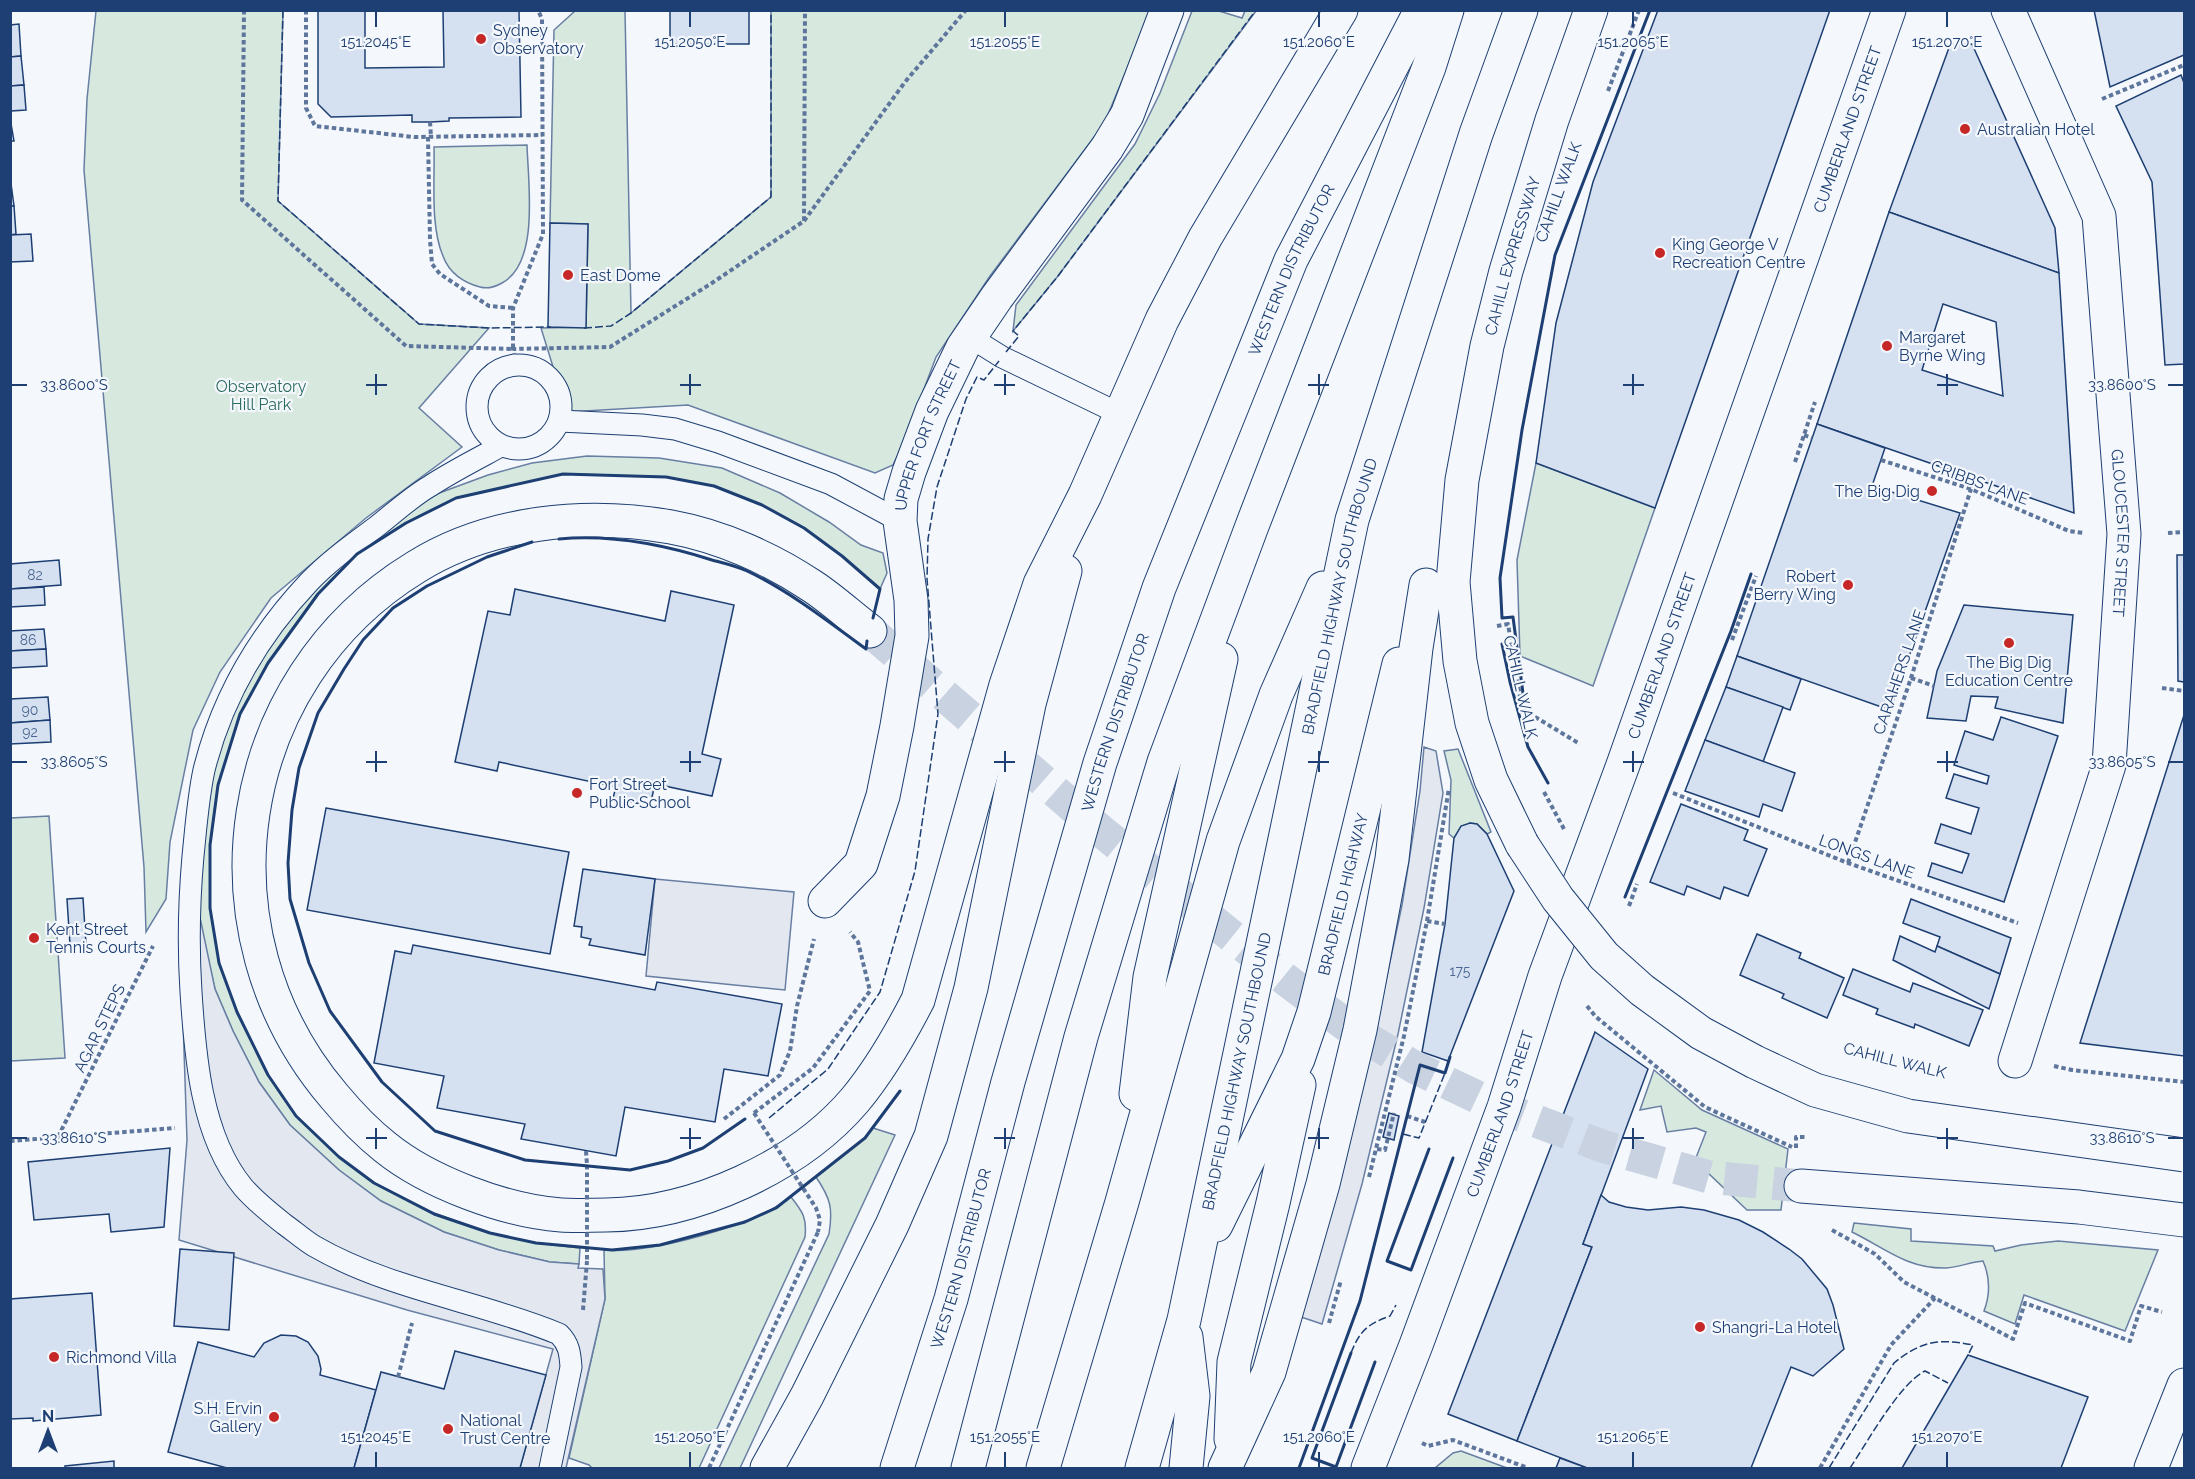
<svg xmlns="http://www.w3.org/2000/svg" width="2195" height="1479" font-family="Raleway,sans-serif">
<rect width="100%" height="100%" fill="#f4f7fb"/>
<g fill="#d7e8df" stroke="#687fa3" stroke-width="1.5">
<path d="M96 11H283L278 201 419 324 489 328 419 408 462 447 366 518 271 598 220 672 193 730 170 842 166 899 146 932 144 867 84 170 87 99Z"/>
<path d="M575 11H625L631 313 771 197V11H1151L1104 124 990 276 936 357 904 442 893 465 875 473 688 405 567 412 541 328 586 327 588 224 550 223 554 30Z"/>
<path d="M1192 11H1219L1242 18 1245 11H1256L1058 276 1013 331 1016 305 1135 144 1160 93Z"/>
<path d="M527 145C528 182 540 263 502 283 495 287 487 289 480 287 464 283 449 273 443 256 430 226 435 180 434 147Z"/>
<path d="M587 456 659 458 722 468 780 493 829 522 861 545 883 553 887 573 880 589 842 556 804 528 762 505 714 486 666 477 563 474 456 498 406 523 357 554 318 594 268 663 240 714 218 785 210 845V908L219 963 237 1012 268 1075 296 1116 339 1157 374 1183 434 1213 490 1233 536 1243 580 1248 579 1264 550 1262 499 1250 444 1232 381 1201 339 1170 290 1125 259 1082 233 1031 215 989 203 939 198 908 197 878 221 722 294 594 423 499 488 475 532 463Z"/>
<path d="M1536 463 1655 508 1593 686 1520 656 1517 560Z"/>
<path d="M1458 749 1491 832 1487 834 1477 824 1470 823 1454 838 1449 834 1451 780 1444 751Z"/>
<path d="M49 816 65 1058 11 1061V818Z"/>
<path d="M1654 1070 1702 1110 1788 1149 1781 1210H1747L1708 1173 1692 1168 1706 1132 1696 1128 1667 1132 1661 1106 1640 1110Z"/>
<path d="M873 1128 895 1135 740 1468H719L829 1234C833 1209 831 1199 816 1177L865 1138Z"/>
<path d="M791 1197C803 1212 807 1218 805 1237L699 1468H592L589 1465 569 1458 605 1299 604 1250C652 1254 752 1226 791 1197Z"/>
<path d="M1854 1223 1911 1229V1241L1993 1246 1995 1251 2021 1245 2058 1241 2158 1250 2125 1331 2024 1295 2015 1324 1984 1311C1990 1295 1990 1277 1983 1261 1971 1262 1959 1267 1946 1268 1907 1269 1885 1248 1852 1232Z"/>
<path d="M1461 1451 1507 1468H1435L1453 1453Z"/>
</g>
<g fill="#e3e8f0" stroke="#687fa3" stroke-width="1.5">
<path d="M1424 747 1436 751 1443 793 1424 908 1398 1034 1362 1184 1322 1324 1301 1317 1375 1033 1402 905 1420 791Z"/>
<path d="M655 879 794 892 785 990 646 976Z"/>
<path d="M198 908 215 989 233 1031 259 1082 290 1125 339 1170 381 1201 444 1232 499 1250 550 1262 579 1264 578 1268 603 1269 605 1299 566 1468H520L553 1349 407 1310 179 1240 187 1140 181 960Z"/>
</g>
<g fill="#d5e0f0" stroke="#1d3f73" stroke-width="1.5" fill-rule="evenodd">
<path d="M318 10H365V68L444 67 443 11 519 10 521 117 449 118V121L430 122H412V115L331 117 318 104Z"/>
<rect x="670" y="10" width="79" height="34"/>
<path d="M1658 10H1830L1655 508 1536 463 1556 323 1593 182Z"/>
<path d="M2094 10H2184V55L2110 87Z"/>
<path d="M19 24 21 56 10 57V25Z"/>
<path d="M1972 44 2055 228 2059 273 1889 212 1950 45Z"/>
<path d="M21 56 24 85 10 86V57Z"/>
<path d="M2181 75 2184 83V364L2165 365 2152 182 2116 106Z"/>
<path d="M24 85 26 110 11 111 10 118V86Z"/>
<path d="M10 118 14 141H10Z"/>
<path d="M10 176 14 206H10Z"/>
<path d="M10 206H14L16 234 10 235Z"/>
<path d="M1889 212 2059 273 2074 513 1817 424ZM1943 304 1996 322 2003 396 1922 370Z"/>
<path d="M550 223 588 224 586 328 548 327Z"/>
<path d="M31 234 33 261 10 262V235Z"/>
<path d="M1817 424 1885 448 1872 486 1960 513 1890 710 1737 656Z"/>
<path d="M2177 555H2184V682L2178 681Z"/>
<path d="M59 560 61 585 10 589V564Z"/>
<path d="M44 587 45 605 10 607V589Z"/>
<path d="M515 589 665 621 671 591 734 605 702 754 721 759 712 796 655 784 650 806 613 798 616 787 499 762 497 771 455 762 488 611 510 615Z"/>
<path d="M1964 605 2073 615 2063 723 1995 708 1998 697 1971 696 1966 721 1927 718 1937 671Z"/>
<path d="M44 629 46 649 10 651V631Z"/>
<path d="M46 649 47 666 10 668V651Z"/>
<path d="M1737 656 1801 679 1790 710 1726 687Z"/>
<path d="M1726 687 1783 707 1763 762 1705 740Z"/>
<path d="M48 697 50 720 10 723V699Z"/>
<path d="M2184 715V1056L2080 1043Z"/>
<path d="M2001 717 2058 736 2004 902 1928 876 1932 863 1962 873 1969 854 1935 843 1941 824 1971 834 1979 808 1946 798 1954 774 1987 784 1989 776 1954 765 1965 731 1993 740Z"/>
<path d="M50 720 51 742 10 744V723Z"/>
<path d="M1705 740 1795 773 1782 811 1763 804 1759 817 1685 791Z"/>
<path d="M1681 804 1748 830 1744 840 1767 849 1748 896 1724 887 1720 899 1687 886 1684 895 1650 882Z"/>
<path d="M326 808 569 852 550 954 307 910Z"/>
<path d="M1470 823 1477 824 1487 834 1514 891 1448 1061 1422 1052 1445 924 1454 838 1461 826Z"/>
<path d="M583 869 655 879 645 955 589 945 591 939 581 937 582 927 574 926Z"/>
<path d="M83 898 86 944 70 945 67 899Z"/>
<path d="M1911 899 2011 938 2000 974 1937 946 1940 937 1903 923Z"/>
<path d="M1757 934 1801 953 1799 958 1844 978 1827 1018 1782 998 1784 994 1740 975Z"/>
<path d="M1900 936 1935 952 1937 946 2000 974 1989 1009 1893 960Z"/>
<path d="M413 945 655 990 657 982 782 1004 768 1076 724 1069 715 1122 625 1107 616 1156 521 1139 525 1124 437 1108 444 1076 374 1063 395 951 411 954Z"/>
<path d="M1853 969 1910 992 1913 983 1983 1010 1969 1046 1915 1024 1914 1028 1876 1014 1878 1009 1843 995Z"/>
<path d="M1595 1032 1648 1069 1583 1244 1592 1247 1517 1441 1448 1414Z"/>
<path d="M1389 1113 1399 1116 1394 1140 1383 1137Z"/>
<path d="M170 1148 164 1227 111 1232 109 1214 34 1220 28 1162Z"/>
<path d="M1601 1195 1609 1202 1626 1207 1648 1210 1681 1207 1704 1210 1739 1220 1763 1232 1789 1249 1802 1259 1827 1289 1833 1305 1844 1349 1813 1376 1791 1367 1751 1468H1587L1517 1441 1592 1247 1583 1244Z"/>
<path d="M180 1249 234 1253 229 1330 174 1326Z"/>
<path d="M92 1293 101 1415 33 1421V1418L10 1419V1299Z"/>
<path d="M281 1335 296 1336 308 1342 318 1356 321 1369 320 1375 376 1390 354 1468H227L168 1452 198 1342 254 1357 264 1343Z"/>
<path d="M455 1351 546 1375 520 1468H354L381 1372 444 1389Z"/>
<path d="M1968 1355 2088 1397 2061 1468H1902Z"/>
<path d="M1560 1458 1587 1468H1556Z"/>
<path d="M114 1461V1468H65V1466Z"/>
</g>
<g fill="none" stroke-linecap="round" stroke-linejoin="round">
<path stroke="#c9d2e0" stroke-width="33" stroke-dasharray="33 16" stroke-linecap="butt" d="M870 631 1101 831 1285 979 1350 1028 1414 1067 1494 1105 1602 1146 1709 1177 1801 1186"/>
<g stroke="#1d3f73" stroke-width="23">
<g id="service">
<path d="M970 337 1002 357 1120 414"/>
<circle cx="519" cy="407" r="42"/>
<path d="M560 421 642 425 675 429 718 442 831 484 900 521"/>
<path d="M501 446C477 459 453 471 430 486 411 497 394 513 376 527 353 544 329 561 309 582 259 635 222 698 204 770 198 798 196 827 193 856 189 901 188 946 191 992 195 1055 201 1136 243 1187 254 1200 270 1213 284 1224 294 1231 304 1240 314 1246 390 1290 480 1301 559 1334 569 1344 570 1353 571 1367L550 1468"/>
</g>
</g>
<g stroke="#1d3f73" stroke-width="35">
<g id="minor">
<path id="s1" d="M2008 10 2099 216 2124 534 2109 765 2015 1061"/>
<path id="s2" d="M825 901 861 864 883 796 897 726 912 636 911 600 900 521 901 499 909 472 932 411 963 347 997 297 1107 148 1127 115 1167 10"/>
<path id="s3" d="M1368 1468 1416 1345 1504 1107 1545 976 1623 765 1889 10"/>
<path d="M2151 1468 2184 1385"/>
</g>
</g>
<g stroke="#1d3f73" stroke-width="35">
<g id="motorway">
<path d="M870 631C850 616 832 599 812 586 770 558 720 536 671 527 586 512 490 521 416 567 231 680 194 932 334 1096 349 1114 366 1132 385 1147 428 1182 505 1211 561 1215 576 1216 591 1215 606 1215 694 1214 798 1167 855 1100 880 1070 900 1035 918 1000L1006 685 1040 584 1085 495 1162 320 1205 238 1341 10"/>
<path id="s4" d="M1522 844 1491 780 1472 723 1460 661 1453 582 1462 480 1487 346 1506 271 1552 120 1591 10"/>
<path d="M1136 1094 1150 977 1221 659"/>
<path d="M1801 1186 2079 1207 2184 1220"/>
<path id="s5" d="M1216 1225 1298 1059 1314 1012 1399 664"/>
<path d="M1231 1439 1234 1362 1273 1203 1299 1085"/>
<path d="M767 1468 807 1396 892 1225 931 1136 971 988 1029 704 1065 571"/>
<path id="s6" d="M897 1468 951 1299 1008 1082 1100 763 1159 588 1291 260 1421 10"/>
<path d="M968 1468 1081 1037 1164 762 1252 526 1429 67 1447 10"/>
<path d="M1043 1468 1122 1202 1223 841 1276 695 1323 588"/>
<path id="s7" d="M1142 1468 1184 1320 1352 520 1476 134 1521 10"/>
<path d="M1186 1468 1193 1396 1186 1337"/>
<path d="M1225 1468 1269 1372 1323 1184 1360 1030 1392 859 1416 648 1426 585"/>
</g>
</g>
<g stroke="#5e769c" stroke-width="4" stroke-dasharray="4.5 3" stroke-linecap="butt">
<path d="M244 10 242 200 406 346 513 349V308L543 234 542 19 538 10"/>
<path d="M306 10V108L315 126 414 137 542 135"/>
<path d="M1608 91 1639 10"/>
<path d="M2102 99 2184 65"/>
<path d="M430 122 431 137"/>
<path d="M428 137 430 240 432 264 440 274 489 306 513 308"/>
<path d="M804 221 905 82 966 10"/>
<path d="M516 365 513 349 610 347 712 283 804 221 805 10"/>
<path d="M1804 435 1812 438"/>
<path d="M1881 460 1971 489 2069 531 2084 533"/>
<path d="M1795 462 1815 402"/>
<path d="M2168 533 2184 532"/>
<path d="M1497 626 1508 624 1522 709 1580 744"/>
<path d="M1732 640 1756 576"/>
<path d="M1911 678 1934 686"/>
<path d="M2162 688 2184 691"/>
<path d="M1673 793 1848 863 2018 923"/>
<path d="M1848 863 1911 678 1971 489"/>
<path d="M1629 906 1637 884"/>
<path d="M1427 921 1445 924"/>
<path d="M1587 1006 1595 1016 1705 1107 1792 1147"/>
<path d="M2054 1066 2072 1070 2184 1082"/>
<path d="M754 1113 813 1068 870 991 858 942 850 932"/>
<path d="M1407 1116 1425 1122"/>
<path d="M724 1119 780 1075 790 1051 797 1006 814 939"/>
<path d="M58 1137 153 946"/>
<path d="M10 1141 175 1128"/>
<path d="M1796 1148V1137H1807"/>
<path d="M1377 1149 1385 1150 1394 1113"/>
<path d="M586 1151 587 1165"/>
<path d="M1369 1177 1404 1036 1427 921 1449 788"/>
<path d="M1832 1230 1875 1254 1904 1282 2013 1339 2025 1303 2130 1341 2141 1306 2162 1312"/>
<path d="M583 1310 587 1261"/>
<path d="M1329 1323 1341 1280"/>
<path d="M398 1377 412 1323"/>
<path d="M1422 1443 1428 1446 1453 1440 1528 1468"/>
<path d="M709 1468 818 1232"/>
<path d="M1820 1468 1891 1345 1935 1298"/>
</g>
<use href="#service" stroke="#f4f7fb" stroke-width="21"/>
<use href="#minor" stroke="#f4f7fb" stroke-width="33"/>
<use href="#motorway" stroke="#f4f7fb" stroke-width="33"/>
<g stroke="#1d3f73" stroke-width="35" stroke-linecap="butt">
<path id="motorway-bridge" d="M1522 844 1558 899 1604 956 1642 990 1701 1033 1755 1062 1815 1090 1908 1116 2184 1155"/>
</g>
<g stroke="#5e769c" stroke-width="4" stroke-dasharray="4.5 3" stroke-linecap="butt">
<path d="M1544 792 1564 829"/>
<path d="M754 1113 816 1208 820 1220 818 1232"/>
<path d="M587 1165V1261"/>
</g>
<use href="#motorway-bridge" stroke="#f4f7fb" stroke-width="33"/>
<g stroke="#1d3f73" stroke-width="1.5" stroke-dasharray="8 3" stroke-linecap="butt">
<path d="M283 10 278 201 419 324 489 328 551 327"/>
<path d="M584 328 611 326 631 313 771 197V10"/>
<path d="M1006 352 1019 336 1013 331 1058 276 1256 10"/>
<path d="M769 1118 828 1069 880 992 915 871 938 714 927 579 928 539 937 487 966 399 977 377 984 380 999 361"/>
<path d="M1403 1134 1419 1138 1445 1073"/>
<path d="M1351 1353C1360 1330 1368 1324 1390 1316L1396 1305"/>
<path d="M1829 1468 1894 1363C1921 1341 1939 1338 1973 1345L1968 1355"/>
<path d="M1850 1468C1867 1443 1899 1384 1925 1371L1948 1383"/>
</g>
<g stroke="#1d3f73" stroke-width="3">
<path d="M559 539C611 534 662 544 712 560 723 563 736 566 747 571 788 590 829 622 866 649L867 641"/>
<path d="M532 542 487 557 427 586 393 608 363 640 344 669 318 713 299 768 292 810 288 863 290 899 309 963 330 1011 382 1082 435 1131 525 1160 630 1170 668 1161 703 1148 745 1119"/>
<path d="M873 618 880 589 842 556 804 528 762 505 714 486 666 477 563 474 456 498 406 523 357 554 318 594 268 663 240 714 218 785 210 845V908L219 963 237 1012 268 1075 296 1116 339 1157 374 1183 434 1214 490 1233 536 1243 612 1250 660 1245 745 1222 776 1208 865 1138 900 1091"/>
<path d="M1502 644 1510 682 1528 747 1548 783"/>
<path d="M1524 701 1513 617 1502 618 1500 578 1522 430 1555 255 1650 10"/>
<path d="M1625 897 1731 631 1751 574"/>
<path d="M1429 1149 1387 1261 1411 1270 1453 1158"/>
<path d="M1351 1353 1312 1458 1336 1467 1375 1362"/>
<path d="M1299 1468 1360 1301 1420 1065 1445 1073 1450 1057"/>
</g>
</g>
<path fill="none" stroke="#1d3f73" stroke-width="2" d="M376 12V27M690 12V27M1005 12V27M1319 12V27M1633 12V27M1947 12V27M376 374V395M690 374V395M1005 374V395M1319 374V395M1633 374V395M1947 374V395M12 385H27M366 385H387M680 385H701M994 385H1015M1308 385H1329M1623 385H1644M1937 385H1958M2168 385H2183M376 751V772M690 751V772M1005 751V772M1319 751V772M1633 751V772M1947 751V772M12 762H27M366 762H387M680 762H701M994 762H1015M1308 762H1329M1623 762H1644M1937 762H1958M2168 762H2183M376 1128V1149M690 1128V1149M1005 1128V1149M1319 1128V1149M1633 1128V1149M1947 1128V1149M12 1138H27M366 1138H387M680 1138H701M994 1138H1015M1308 1138H1329M1623 1138H1644M1937 1138H1958M2168 1138H2183M376 1452V1467M690 1452V1467M1005 1452V1467M1319 1452V1467M1633 1452V1467M1947 1452V1467"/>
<g fill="#c62828" stroke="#f4f7fb" stroke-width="2">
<circle cx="481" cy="39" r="6"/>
<circle cx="1965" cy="129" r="6"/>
<circle cx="1660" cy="253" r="6"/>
<circle cx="568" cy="275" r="6"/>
<circle cx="1887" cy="346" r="6"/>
<circle cx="1932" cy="491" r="6"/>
<circle cx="1848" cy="585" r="6"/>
<circle cx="2009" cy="643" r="6"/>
<circle cx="577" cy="793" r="6"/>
<circle cx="34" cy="938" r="6"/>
<circle cx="1700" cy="1327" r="6"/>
<circle cx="54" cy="1357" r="6"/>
<circle cx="274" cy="1417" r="6"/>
<circle cx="448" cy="1429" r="6"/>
</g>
<g text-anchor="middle" stroke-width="4.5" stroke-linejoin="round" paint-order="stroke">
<g font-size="14" fill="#4b6792">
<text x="35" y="580">82</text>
<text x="28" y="645">86</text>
<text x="30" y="715">90</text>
<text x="30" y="737">92</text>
<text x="1460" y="976">175</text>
</g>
<g font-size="16" fill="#1d3f73" stroke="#f4f7fb" text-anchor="start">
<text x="493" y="36">Sydney<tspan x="493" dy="18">Observatory</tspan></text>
<text x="1977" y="135">Australian Hotel</text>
<text x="1672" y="250">King George V<tspan x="1672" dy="18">Recreation Centre</tspan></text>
<text x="580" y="281">East Dome</text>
<text x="1899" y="343">Margaret<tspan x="1899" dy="18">Byrne Wing</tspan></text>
<text x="1920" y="497" text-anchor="end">The Big Dig</text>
<text x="1836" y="582" text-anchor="end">Robert<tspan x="1836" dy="18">Berry Wing</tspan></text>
<text x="2009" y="668" text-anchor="middle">The Big Dig<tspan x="2009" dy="18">Education Centre</tspan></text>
<text x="589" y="790">Fort Street<tspan x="589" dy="18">Public School</tspan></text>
<text x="46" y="935">Kent Street<tspan x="46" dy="18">Tennis Courts</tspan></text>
<text x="1712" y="1333">Shangri-La Hotel</text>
<text x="66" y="1363">Richmond Villa</text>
<text x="262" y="1414" text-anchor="end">S.H. Ervin<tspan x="262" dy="18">Gallery</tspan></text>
<text x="460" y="1426">National<tspan x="460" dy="18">Trust Centre</tspan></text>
</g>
<g font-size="16" fill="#1d3f73" stroke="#f4f7fb">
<text dy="6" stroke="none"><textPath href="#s3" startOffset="1422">CUMBERLAND STREET</textPath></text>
<text transform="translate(1558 192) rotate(-70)" y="6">CAHILL WALK</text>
<text dy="6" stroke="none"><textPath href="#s4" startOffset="606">CAHILL EXPRESSWAY</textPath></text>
<text dy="6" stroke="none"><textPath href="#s6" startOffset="1263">WESTERN DISTRIBUTOR</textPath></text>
<text dy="6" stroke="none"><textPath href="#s2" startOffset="492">UPPER FORT STREET</textPath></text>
<text transform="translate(1980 482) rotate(20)" y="6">CRIBBS LANE</text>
<text dy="6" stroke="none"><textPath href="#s1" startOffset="543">GLOUCESTER STREET</textPath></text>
<text dy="6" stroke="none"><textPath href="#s7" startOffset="894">BRADFIELD HIGHWAY SOUTHBOUND</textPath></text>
<text dy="6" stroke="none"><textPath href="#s3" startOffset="864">CUMBERLAND STREET</textPath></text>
<text transform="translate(1899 672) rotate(-71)" y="6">CARAHERS LANE</text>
<text transform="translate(1521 687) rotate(77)" y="6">CAHILL WALK</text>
<text dy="6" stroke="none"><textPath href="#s6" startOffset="777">WESTERN DISTRIBUTOR</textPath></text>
<text transform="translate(1867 856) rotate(20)" y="6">LONGS LANE</text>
<text dy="6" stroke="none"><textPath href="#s5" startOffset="356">BRADFIELD HIGHWAY</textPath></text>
<text transform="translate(99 1028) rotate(-64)" y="6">AGAR STEPS</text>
<text transform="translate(1895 1060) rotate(14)" y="6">CAHILL WALK</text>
<text dy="6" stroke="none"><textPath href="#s7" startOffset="408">BRADFIELD HIGHWAY SOUTHBOUND</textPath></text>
<text dy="6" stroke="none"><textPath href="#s3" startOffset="378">CUMBERLAND STREET</textPath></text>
<text dy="6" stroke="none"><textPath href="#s6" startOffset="219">WESTERN DISTRIBUTOR</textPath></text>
</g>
<g font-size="16" fill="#2c6c60" stroke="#f4f7fb">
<text x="261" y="392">Observatory<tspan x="261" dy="18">Hill Park</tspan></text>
</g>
</g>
<g font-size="15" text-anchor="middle" fill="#1d3f73" stroke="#f4f7fb" stroke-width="4.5" stroke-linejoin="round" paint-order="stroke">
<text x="376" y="47">151.2045°E</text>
<text x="690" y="47">151.2050°E</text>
<text x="1005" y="47">151.2055°E</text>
<text x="1319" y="47">151.2060°E</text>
<text x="1633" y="47">151.2065°E</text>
<text x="1947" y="47">151.2070°E</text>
<text x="74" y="390">33.8600°S</text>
<text x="2122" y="390">33.8600°S</text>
<text x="74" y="767">33.8605°S</text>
<text x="2122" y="767">33.8605°S</text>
<text x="74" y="1143">33.8610°S</text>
<text x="2122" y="1143">33.8610°S</text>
<text x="376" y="1442">151.2045°E</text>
<text x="690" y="1442">151.2050°E</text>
<text x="1005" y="1442">151.2055°E</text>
<text x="1319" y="1442">151.2060°E</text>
<text x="1633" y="1442">151.2065°E</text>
<text x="1947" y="1442">151.2070°E</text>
</g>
<rect width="2195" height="1479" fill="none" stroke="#1d3f73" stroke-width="24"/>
<g transform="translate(48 1431)" stroke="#f4f7fb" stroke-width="4.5" paint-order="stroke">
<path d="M0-4.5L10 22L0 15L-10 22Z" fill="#1d3f73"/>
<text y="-9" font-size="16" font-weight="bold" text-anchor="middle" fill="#1d3f73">N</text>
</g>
</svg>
